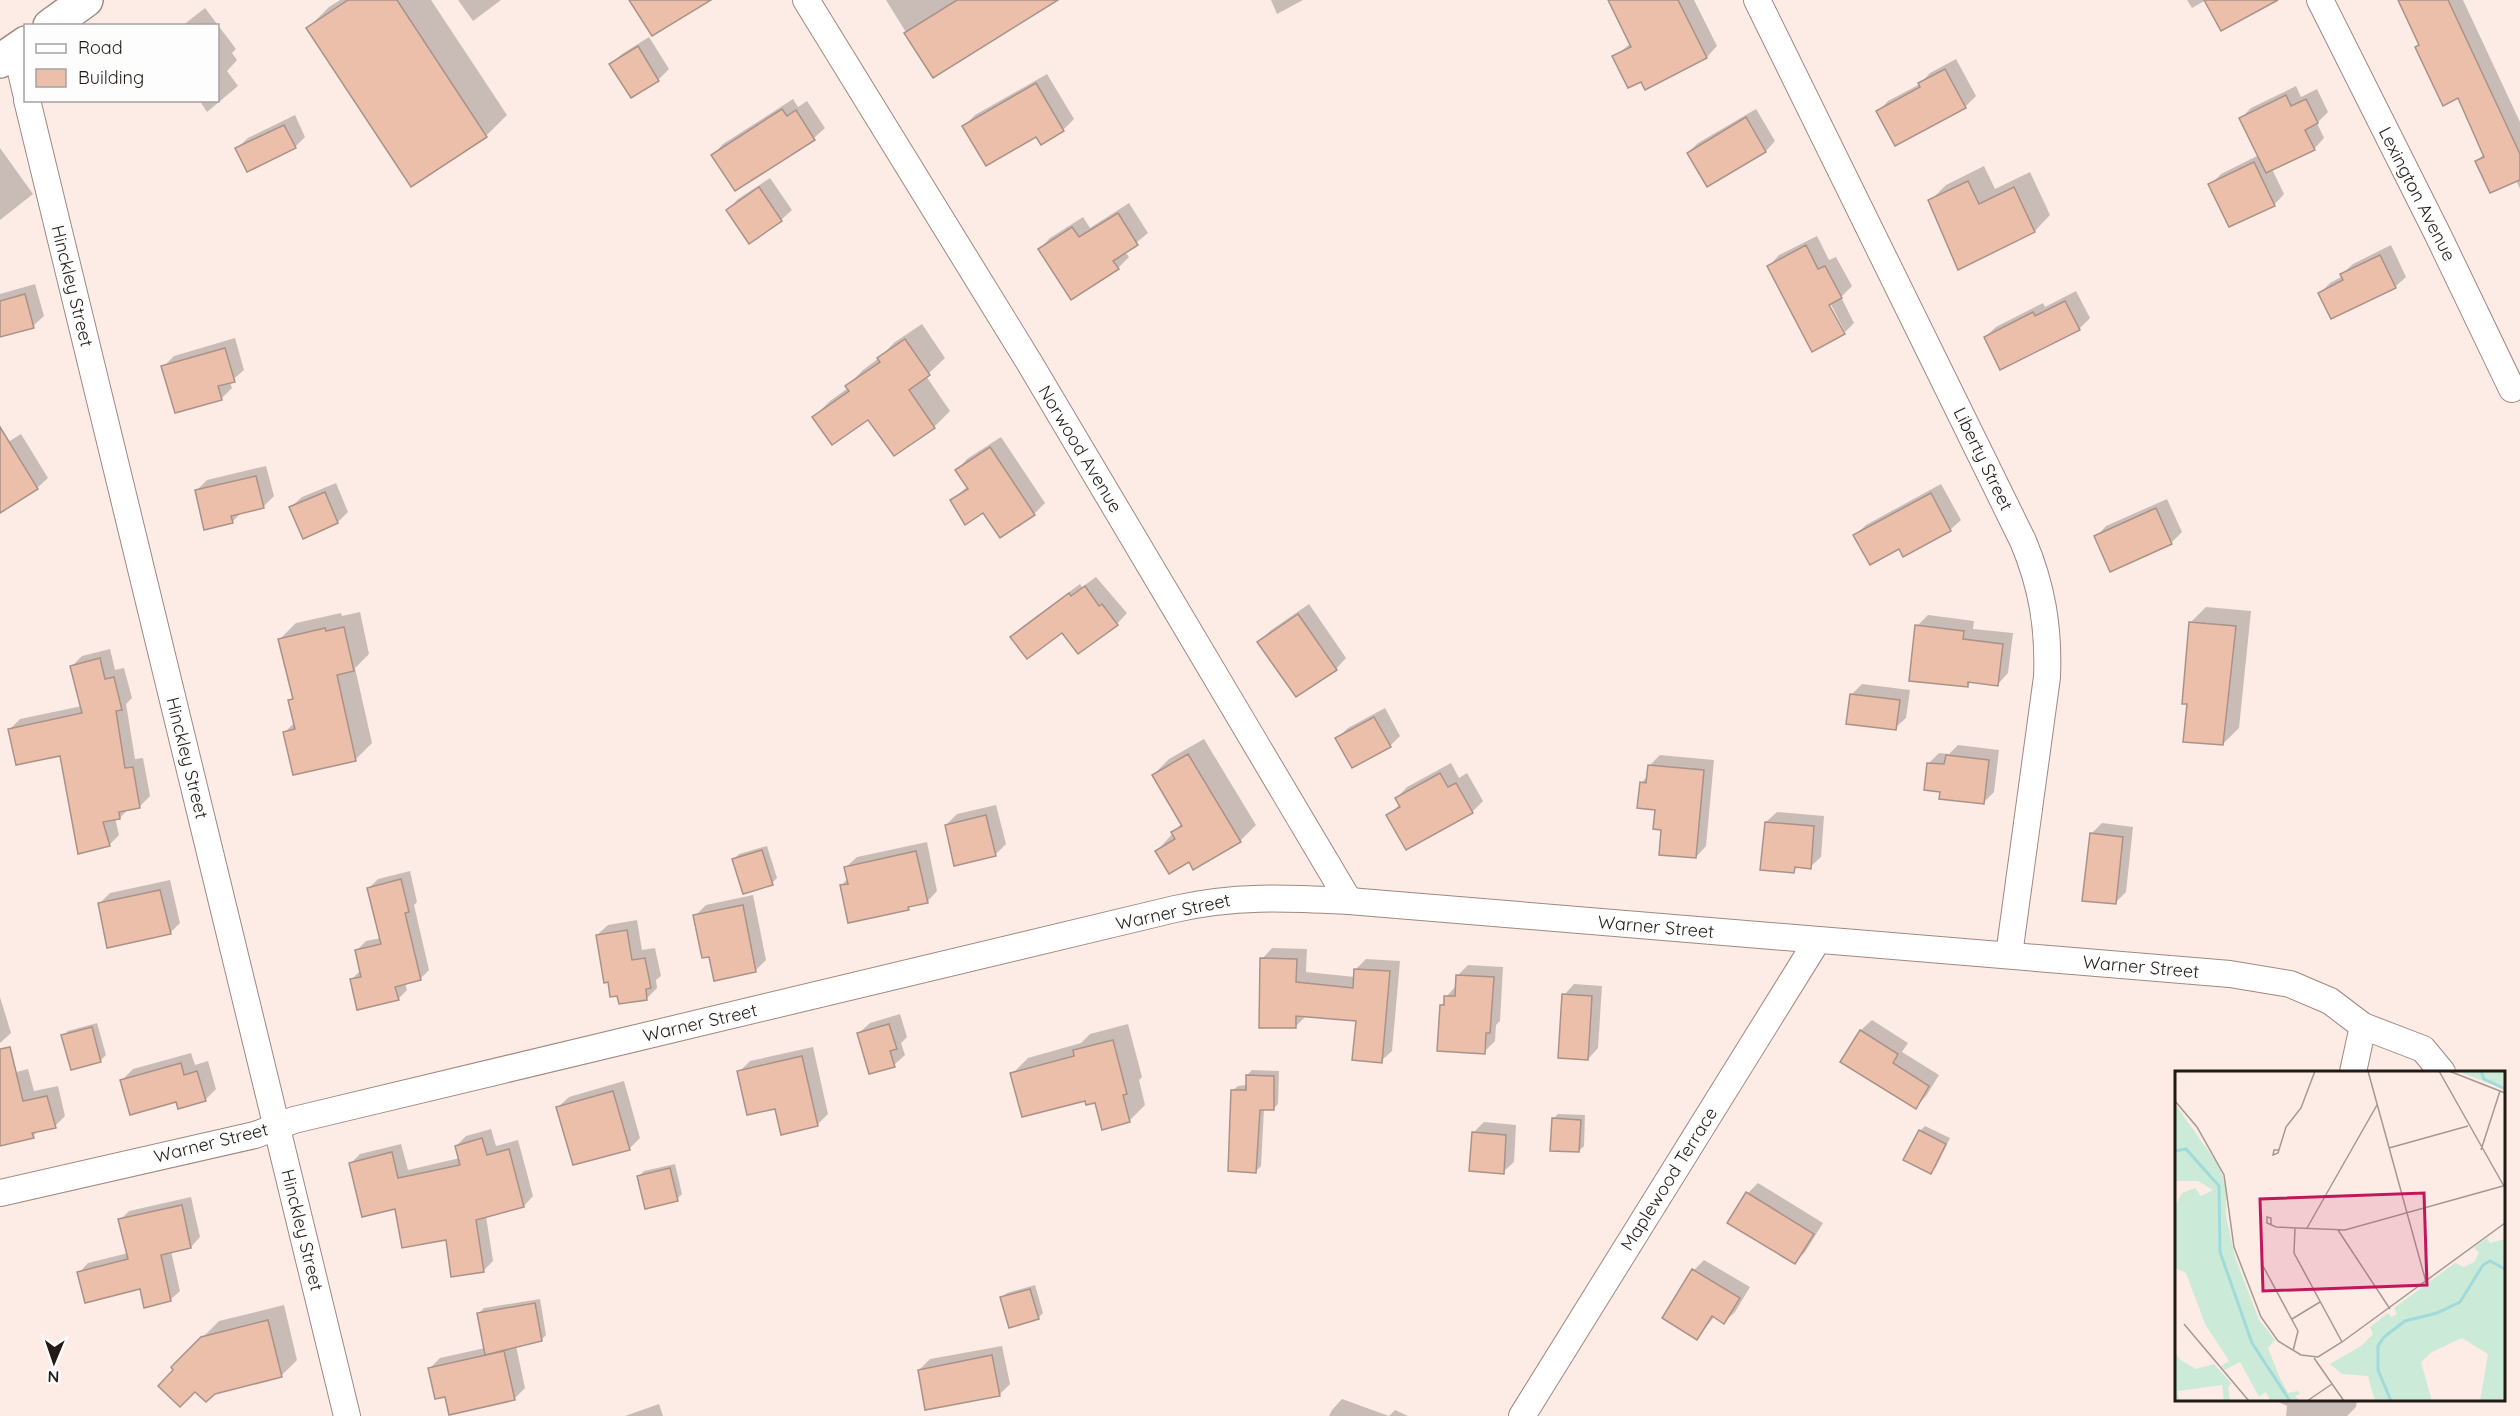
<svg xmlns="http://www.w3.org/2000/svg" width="2520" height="1416" font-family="Quicksand,sans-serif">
<rect width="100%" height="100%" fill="#fcece5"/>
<g fill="#0003" fill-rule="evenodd">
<path d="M340 0H431L507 115 486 136 412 185 308 28 329 7Z"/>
<path d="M458 0H501L473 21Z"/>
<path d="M886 0H1051L933 76Z"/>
<path d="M1271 0H1303L1277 14Z"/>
<path d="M1610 0H1694L1717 46 1707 57 1646 88 1642 80 1614 57 1631 43Z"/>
<path d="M2187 0H2269H2206L2192 8Z"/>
<path d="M2399 0H2463L2520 122V189L2516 180 2477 161 2484 154 2458 96 2420 44Z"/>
<path d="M205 8 236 49 232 53 237 60 227 71 238 86 207 112 199 100H218V26H182Z"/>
<path d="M649 37 669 69 659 79 631 96 611 64 622 54Z"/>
<path d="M1956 59 1976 96 1965 107 1878 112 1888 101 1920 84 1930 73Z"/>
<path d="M1047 74 1074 119 1063 130 1037 135 964 126 975 115Z"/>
<path d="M2296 86 2301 97 2317 89 2328 112 2317 123 2324 138 2314 149 2272 169 2284 194 2274 205 2210 185 2221 174 2259 155 2241 118 2251 108Z"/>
<path d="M793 99 798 107 807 101 825 128 814 138 735 189 713 155 723 144Z"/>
<path d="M1756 109 1775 141 1766 151 1708 185 1688 153 1698 143Z"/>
<path d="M295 115 305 137 295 147 237 148 248 138Z"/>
<path d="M0 148 33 194 0 220Z"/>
<path d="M1984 166 1995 189 2030 172 2050 215 2035 231 1930 201 1946 185Z"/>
<path d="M770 178 792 210 781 220 728 210 738 199Z"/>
<path d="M1129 203 1148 233 1125 252 1129 257 1118 268 1040 249 1050 238 1083 217 1090 228Z"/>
<path d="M1817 236 1829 260 1836 257 1852 286 1841 297 1854 323 1844 333 1812 350 1769 266 1779 255ZM1827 297 1845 332H1841L1824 299Z"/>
<path d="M2391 245 2406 277 2395 287 2320 293 2330 283 2343 276 2342 274 2353 264Z"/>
<path d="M35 284 44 316 33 326 0 335V294Z"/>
<path d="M2076 291 2090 318 2079 329 1985 337 1996 327 2043 303 2045 307Z"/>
<path d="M922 324 945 358 926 376 950 411 934 427 895 454 869 418 814 417 830 401 848 388 847 386 863 370 879 358 895 342Z"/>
<path d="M235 338 244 370 230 382 232 388 221 399 163 367 174 356Z"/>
<path d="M21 434 48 478 37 488 0 511V447Z"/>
<path d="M1001 437 1045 503 1034 514 951 501 968 486 957 470 967 459Z"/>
<path d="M266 466 274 496 263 507 243 511 232 522 196 491 207 480Z"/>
<path d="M336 483 348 512 338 522 291 507 302 497Z"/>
<path d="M1941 484 1961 520 1950 530 1899 547 1855 535 1866 525Z"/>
<path d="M2167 499 2182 532 2171 543 2111 570 2096 537 2106 526Z"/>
<path d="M1096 577 1127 613 1117 624 1012 637 1023 626 1080 584 1082 587Z"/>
<path d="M1309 604 1346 658 1336 669 1259 642 1270 631Z"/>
<path d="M2206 607 2251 611 2239 728 2223 744 2190 623Z"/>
<path d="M360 612 369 654 355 668 372 743 356 759 294 774 284 733 295 722 290 700 294 697 280 639 296 623 341 613 342 616Z"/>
<path d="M1928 615 1974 621 1973 629 2013 633 2008 673 1998 684 1972 681 1967 686 1917 626Z"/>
<path d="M110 649 115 670 124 668 132 698 126 704 135 759 143 758 150 796 140 806 129 808 120 818H115L119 835 109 845 61 754 10 729 20 719 82 706 72 666 82 656Z"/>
<path d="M1862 684 1910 690 1906 718 1895 728 1851 695Z"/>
<path d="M1385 708 1400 736 1390 746 1337 738 1348 728Z"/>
<path d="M1204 739 1256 825 1240 841 1157 851 1182 823 1153 775 1169 759Z"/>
<path d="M1958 745 1999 750 1994 792 1984 802 1942 790 1929 763 1939 753 1949 754Z"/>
<path d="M1660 755 1714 760 1706 846 1696 857 1662 829 1657 809 1641 783 1648 776 1650 765Z"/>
<path d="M1451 763 1459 778 1467 773 1483 801 1472 812 1388 816 1400 804 1397 798 1407 787Z"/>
<path d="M996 805 1006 844 995 855 946 825 957 814Z"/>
<path d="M1777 812 1824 816 1821 857 1810 867 1799 866 1793 871 1766 822Z"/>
<path d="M2102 823 2133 827 2126 892 2115 903 2091 834Z"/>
<path d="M927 842 937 891 927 902 911 904 908 908 841 886 848 878 846 867 857 857Z"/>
<path d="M767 846 777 878 772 883 734 859 739 854Z"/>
<path d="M410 871 417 902 414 905 429 970 420 979 405 983 407 990 398 999 351 980 361 970 357 950 366 941 381 938 369 888 378 879Z"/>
<path d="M170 880 180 923 170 933 100 903 110 893Z"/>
<path d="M753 895 766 960 755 971 695 916 706 905Z"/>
<path d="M637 920 642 950 655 948 661 976 656 980 657 988 647 998 597 935 608 925Z"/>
<path d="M1272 948 1307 949 1306 972 1355 977 1356 969 1366 959 1400 961 1392 1051 1381 1061 1357 1020 1306 1016 1295 1027 1262 959Z"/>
<path d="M1468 965 1503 967 1500 1021 1496 1025 1495 1041 1484 1052 1441 1005 1446 1001V997L1457 985V976Z"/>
<path d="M1574 984 1602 986 1598 1048 1588 1059 1564 995Z"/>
<path d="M0 997 11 1033 0 1043Z"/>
<path d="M900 1014 907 1037 901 1043 905 1055 894 1065 859 1033 870 1023Z"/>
<path d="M1872 1020 1908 1043 1902 1052 1939 1075 1926 1096 1916 1107 1842 1061 1861 1030Z"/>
<path d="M97 1023 106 1055 101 1060 72 1068 63 1036 68 1031Z"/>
<path d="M1128 1024 1142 1077 1139 1080 1145 1105 1129 1121 1096 1101 1086 1100 1012 1074 1028 1058 1081 1043 1090 1034Z"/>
<path d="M813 1047 828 1114 817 1125 776 1107 739 1072 750 1061Z"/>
<path d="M191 1053 195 1065 208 1061 216 1089 205 1100H178L122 1080 133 1069Z"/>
<path d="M28 1069 34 1091 58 1086 65 1116 55 1126 39 1130 33 1136 0 1145V1080L5 1075Z"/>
<path d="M1252 1070 1279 1071 1278 1104 1273 1109H1264L1261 1166 1256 1171 1233 1090 1238 1086 1247 1085V1075Z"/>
<path d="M624 1081 640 1138 629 1149 558 1107 569 1097Z"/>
<path d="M1558 1114 1585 1115 1584 1146 1579 1151 1553 1119Z"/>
<path d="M1484 1122 1516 1125 1514 1162 1503 1172 1473 1133Z"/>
<path d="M1925 1126 1950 1138 1936 1167 1931 1172 1920 1131Z"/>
<path d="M491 1129 496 1146 518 1140 533 1196 524 1206 486 1216 493 1261 483 1271 447 1239 397 1207 351 1163 360 1154 401 1144 408 1170 460 1158 456 1146 466 1136Z"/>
<path d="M675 1164 682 1194 677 1199 639 1176 644 1171Z"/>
<path d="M1758 1183 1823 1223 1805 1252 1795 1262 1748 1193Z"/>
<path d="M191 1197 200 1237 191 1247 171 1251 180 1291 170 1300 141 1287 79 1273 88 1263 128 1253 120 1220 129 1211Z"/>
<path d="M1704 1260 1750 1287 1735 1312 1724 1322 1715 1316 1697 1338 1694 1270Z"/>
<path d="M1035 1285 1043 1313 1038 1318 1002 1297 1007 1293Z"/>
<path d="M540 1299 546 1335 541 1340 516 1346 525 1388 514 1399 447 1395 429 1369 440 1358 485 1348 479 1313 484 1308Z"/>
<path d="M284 1305 297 1360 281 1376 175 1370 173 1367 219 1321Z"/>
<path d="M1002 1346 1010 1384 999 1395 919 1370 930 1359Z"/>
<path d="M1342 1399 1389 1416 1395 1410 1408 1416H1329L1332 1410Z"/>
<path d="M2274 1400H2357L2356 1407 2347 1416H2286L2287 1406Z"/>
<path d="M659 1404 663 1416H625Z"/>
</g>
<g fill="#ecbfaa" stroke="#aa9288" stroke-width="1.5">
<path d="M348 0H397L487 137 411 187 306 28Z"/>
<path d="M629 0H711L652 36Z"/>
<path d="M957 0H1058L933 78 904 33Z"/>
<path d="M1608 0H1678L1707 58 1645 90 1641 82 1628 88 1612 56 1631 47Z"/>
<path d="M2204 0H2278L2221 31Z"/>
<path d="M2398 0H2448L2520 154V180L2490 193 2475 161 2484 157 2458 98 2443 106 2415 47 2419 45Z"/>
<path d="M638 46 659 81 631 98 609 64Z"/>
<path d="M1945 69 1966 108 1895 146 1876 111 1920 87 1918 83Z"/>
<path d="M1036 83 1064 131 1041 145 1036 137 986 166 962 126Z"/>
<path d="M2286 95 2291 106 2306 99 2318 123 2305 130 2315 150 2266 173 2239 118Z"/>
<path d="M782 109 787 116 796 110 815 140 735 191 711 155Z"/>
<path d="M1746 117 1766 152 1707 187 1687 153Z"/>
<path d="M284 125 296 148 247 172 235 148Z"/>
<path d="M2254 162 2275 206 2229 227 2208 184Z"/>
<path d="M1968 181 1979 204 2014 187 2035 232 1958 270 1928 200Z"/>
<path d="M759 187 782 221 749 244 726 210Z"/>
<path d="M1118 213 1138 245 1113 261 1119 269 1071 300 1038 249 1072 227 1079 237Z"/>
<path d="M1806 245 1818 269 1825 266 1842 298 1829 305 1845 334 1812 352 1767 266Z"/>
<path d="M2380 255 2396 288 2331 319 2318 293 2343 280 2340 274Z"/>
<path d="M25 294 34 328 0 337V301Z"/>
<path d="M2065 301 2080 330 2000 370 1984 337 2033 312 2035 316Z"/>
<path d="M905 339 930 375 909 390 935 428 894 456 868 420 832 445 812 417 849 391 845 386 880 362 877 358Z"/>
<path d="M225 348 235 382 218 386 222 400 175 413 161 366Z"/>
<path d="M0 427 38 489 0 513Z"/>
<path d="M990 447 1035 515 1000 538 983 513 965 525 950 500 968 489 955 470Z"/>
<path d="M256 476 264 508 231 516 233 523 204 530 195 490Z"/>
<path d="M325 492 338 523 303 539 289 507Z"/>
<path d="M1931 493 1951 531 1903 557 1899 549 1870 565 1853 535Z"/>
<path d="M2156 508 2172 544 2110 572 2094 536Z"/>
<path d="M1085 586 1099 606 1102 604 1118 625 1078 654 1062 633 1027 659 1010 637 1069 593 1071 596Z"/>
<path d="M1298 614 1337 670 1296 697 1257 642Z"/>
<path d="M2189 622 2236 626 2223 745 2183 742 2187 704H2182Z"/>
<path d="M1915 625 1964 631 1963 639 2003 644 1998 686 1968 682V687L1909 681Z"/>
<path d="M344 627 354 671 337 675 356 761 293 775 283 732 295 729 288 700 293 699 278 639 325 628 326 631Z"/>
<path d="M100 658 105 679 114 677 122 710 116 711 125 768 133 767 140 808 119 812 120 819 103 822 110 846 78 854 60 756 16 765 8 729 82 713 70 666Z"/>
<path d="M1850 694 1900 700 1896 730 1846 724Z"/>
<path d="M1374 717 1391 747 1352 768 1335 738Z"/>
<path d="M1188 754 1241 842 1193 870 1189 862 1169 874 1155 851 1175 839 1171 832 1182 826 1152 775Z"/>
<path d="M1946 755 1989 760 1984 804 1939 799 1940 792 1924 790 1927 763 1944 764Z"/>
<path d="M1648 765 1704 770 1696 858 1659 855 1661 830 1653 829 1655 810 1637 808 1640 782 1646 783Z"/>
<path d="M1440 773 1448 787 1456 783 1473 813 1406 850 1386 815 1400 807 1395 798Z"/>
<path d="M986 815 996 856 954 866 945 825Z"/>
<path d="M1765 822 1814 826 1811 869 1795 867 1794 873 1760 870Z"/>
<path d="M2090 833 2123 837 2116 904 2082 901Z"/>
<path d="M762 850 773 885 743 894 732 859Z"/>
<path d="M916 851 928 903 908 907 909 910 848 923 840 885 848 884 844 867Z"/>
<path d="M401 879 409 912 405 913 421 980 395 987 399 1000 357 1010 350 979 361 977 355 950 381 944 367 888Z"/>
<path d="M160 890 171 934 107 948 98 903Z"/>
<path d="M743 905 756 972 714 981 709 957 702 958 693 915Z"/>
<path d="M627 930 632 960 645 958 651 988 646 989 647 1000 619 1004 617 996 610 997 608 982 604 983 596 935Z"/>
<path d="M1260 958 1297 959 1296 982 1353 988 1354 969 1390 971 1382 1063 1352 1060 1356 1021 1296 1016V1028H1259Z"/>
<path d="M1456 975 1494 977 1490 1033H1486L1485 1054 1437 1051 1440 1005H1444V996H1455Z"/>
<path d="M1562 994 1592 996 1588 1060 1558 1058Z"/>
<path d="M889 1024 897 1049 890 1051 895 1067 869 1074 857 1033Z"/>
<path d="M92 1027 101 1062 71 1070 61 1035Z"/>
<path d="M1860 1030 1898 1054 1893 1063 1929 1086 1916 1109 1840 1062Z"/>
<path d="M1113 1040 1127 1094 1123 1095 1130 1122 1102 1130 1095 1103 1086 1105 1085 1101 1022 1117 1010 1073 1074 1056 1073 1050Z"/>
<path d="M10 1047 23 1101 47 1096 56 1128 32 1133 34 1138 0 1146V1049Z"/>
<path d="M802 1056 818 1126 781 1135 775 1109 747 1115 737 1071Z"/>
<path d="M181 1063 184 1075 197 1071 206 1101 178 1109 176 1102 130 1115 120 1080Z"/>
<path d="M1246 1075 1274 1076V1110H1260L1256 1173 1228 1171 1231 1090H1246Z"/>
<path d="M613 1091 630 1150 573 1165 556 1107Z"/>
<path d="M1552 1118 1581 1120 1579 1152 1550 1151Z"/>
<path d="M1919 1130 1946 1144 1931 1174 1903 1160Z"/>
<path d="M1472 1132 1506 1135 1504 1174 1469 1171Z"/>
<path d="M482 1138 487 1155 509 1149 524 1207 476 1220 484 1272 451 1277 446 1240 402 1248 395 1209 362 1217 349 1163 392 1152 398 1178 460 1165 455 1146Z"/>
<path d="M670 1168 678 1201 645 1209 637 1176Z"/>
<path d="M1746 1192 1814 1234 1795 1264 1727 1223Z"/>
<path d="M182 1205 191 1248 161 1255 171 1301 144 1308 140 1289 85 1303 77 1272 128 1259 118 1219Z"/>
<path d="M1692 1269 1740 1298 1724 1324 1712 1316 1697 1340 1662 1318Z"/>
<path d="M1030 1289 1039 1319 1009 1328 1000 1297Z"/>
<path d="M535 1303 542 1341 485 1355 477 1313Z"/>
<path d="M268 1320 282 1377 215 1394 206 1402 195 1392 180 1407 158 1386 173 1370 171 1367 201 1337Z"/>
<path d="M504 1351 515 1400 449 1415 445 1397 435 1399 428 1368Z"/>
<path d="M992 1355 1000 1396 925 1410 918 1370Z"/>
</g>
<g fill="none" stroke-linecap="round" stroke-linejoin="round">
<g stroke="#a0887e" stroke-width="28">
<g id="street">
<path d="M806 0 1029 362 1349 901"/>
<path d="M1757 0 2023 541C2042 586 2049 628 2047 677L2009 955"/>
<path d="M2320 0 2438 235 2512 389"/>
<path d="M16 50 26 93"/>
<path d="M27 100 347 1416"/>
<path d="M2353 1072 2363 1026"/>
<path d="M0 1193 255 1135 294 1120 1175 909C1235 895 1288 898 1349 901L2230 974 2290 984 2330 1001 2363 1026 2423 1049 2442 1072"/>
<path d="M1522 1416 1817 941"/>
</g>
</g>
<g stroke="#a0887e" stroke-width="36">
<g id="secondary">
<path d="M50 26 86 0"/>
<path d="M0 61 26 43"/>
</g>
</g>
<use href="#street" stroke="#fff" stroke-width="26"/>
<use href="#secondary" stroke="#fff" stroke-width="33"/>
</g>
<g text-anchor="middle" stroke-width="4.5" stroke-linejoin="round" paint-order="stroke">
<g font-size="18" fill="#221a16" stroke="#fdfdfd">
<text transform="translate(2417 194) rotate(63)" y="6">Lexington Avenue</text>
<text transform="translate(72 286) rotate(76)" y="6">Hinckley Street</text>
<text transform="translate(1080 449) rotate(59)" y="6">Norwood Avenue</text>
<text transform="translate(1983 459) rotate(64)" y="6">Liberty Street</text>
<text transform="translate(187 758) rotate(76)" y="6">Hinckley Street</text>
<text transform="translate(1173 912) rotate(-12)" y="6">Warner Street</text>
<text transform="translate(1656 927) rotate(5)" y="6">Warner Street</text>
<text transform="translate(2141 967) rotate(5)" y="6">Warner Street</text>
<text transform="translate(700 1023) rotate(-13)" y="6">Warner Street</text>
<text transform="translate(211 1143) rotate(-14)" y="6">Warner Street</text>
<text transform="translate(1669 1179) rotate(-58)" y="6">Maplewood Terrace</text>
<text transform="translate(302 1230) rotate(76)" y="6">Hinckley Street</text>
</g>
</g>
<g transform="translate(2175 1071)">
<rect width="330" height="330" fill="#fcece5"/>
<path d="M287 0H330V18L287 2ZM0 33 44 95 51 115V145L60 186 84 249 100 269 93 277 105 307 113 322 123 320 125 323 120 325 125 330H95L91 321 84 326 65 291 50 299 46 295 54 290 30 253 11 202 0 197V135L7 122 20 117 26 125 38 119 23 110H0ZM312 167 315 172 330 168V330H305L313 283 287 267 257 281 246 291 257 330H200L193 305 167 303 155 293 186 275 198 263 195 256 213 242 216 246 222 243 219 237 280 192 289 196 299 191 304 182 299 176ZM0 281 4 288 21 298 39 293 56 312 53 316 55 330H49L47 314 3 320 4 330H0Z" fill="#ccead8"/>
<path fill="none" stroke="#a0dadb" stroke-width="3" d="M306 0 309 8 330 18M0 80 11 78 44 115 45 181 77 272 115 330M216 330 203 299V275L209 266 230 250 262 242 285 231 308 194 315 190 330 198"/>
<path fill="none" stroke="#a59892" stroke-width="1.5" d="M193 0 251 211M264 0 330 117M274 0 330 22M0 30 22 56 49 104 59 176 86 246 103 270 126 284 143 286 167 271 330 152M214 77 293 55M104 79H99L98 84 103 82 111 56 126 37 140 0M306 79 325 20M96 153V147L92 146V152L101 156 170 159 328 115M120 157 119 182 167 271M132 157 202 34M163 159 215 238M88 195 123 260 118 280M117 248 145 231M9 253 74 330M139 287 169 330M132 330 157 313"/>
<path fill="#c2185b" fill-opacity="0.15" stroke="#c2185b" stroke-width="3" d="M249 122 252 214 88 220 85 128Z"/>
<rect width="330" height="330" fill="none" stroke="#221a16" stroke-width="3"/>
</g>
<rect x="24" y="24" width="195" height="78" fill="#fdfdfd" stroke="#a5a2a1" stroke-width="1.5"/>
<rect x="36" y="44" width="30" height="9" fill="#ffffff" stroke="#a5a2a1" stroke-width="1.5"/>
<text x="78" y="54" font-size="18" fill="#221a16">Road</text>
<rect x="36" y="69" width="30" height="18" fill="#ecbfaa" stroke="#a5a2a1" stroke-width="1.5"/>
<text x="78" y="84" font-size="18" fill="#221a16">Building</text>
<g transform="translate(54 1362) rotate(182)" stroke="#fdfdfd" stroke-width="4.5" paint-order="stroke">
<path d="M0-4.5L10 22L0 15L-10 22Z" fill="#221a16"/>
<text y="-9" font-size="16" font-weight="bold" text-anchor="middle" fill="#221a16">N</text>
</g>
</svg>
